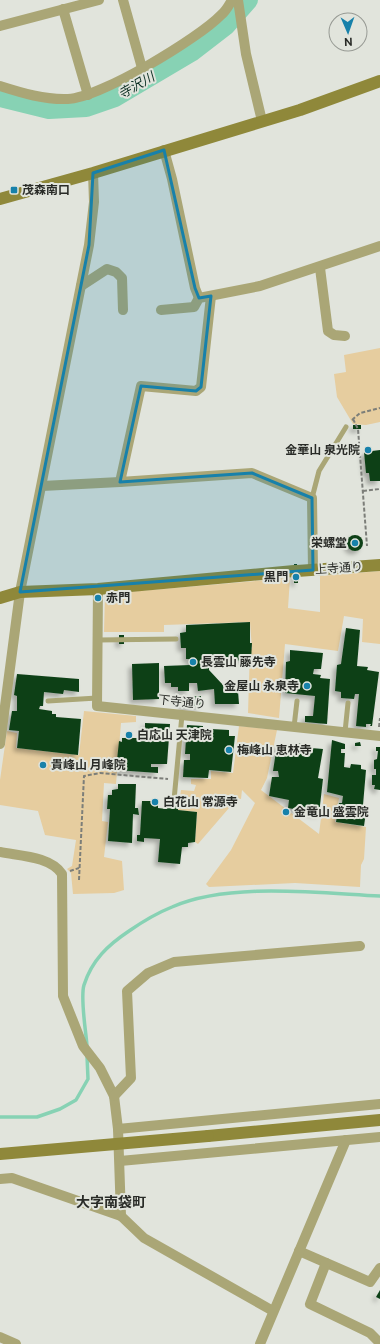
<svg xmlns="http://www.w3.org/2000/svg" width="380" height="1344" font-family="'Public Sans','Noto Sans JP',sans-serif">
<defs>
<filter id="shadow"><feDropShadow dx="-3.5" dy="3.5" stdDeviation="2" flood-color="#0004"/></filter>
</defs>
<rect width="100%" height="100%" fill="#e1e4dc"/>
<g fill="#e6cd9f">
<path d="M380 348V422L366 425 353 424 337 397 334 374 346 372 344 355Z"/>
<path d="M380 571V644L362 642 363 619 344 616 338 651 285 644 279 718 248 713 250 649H252L250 622 164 625V632H104L105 594 290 578 288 608 320 612V576Z"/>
<path d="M84 711 136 716V722L121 723 116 784 104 783 102 821 108 822 104 857 122 861 124 890 114 893 73 894 71 873 67 869 72 866 76 840 45 835 38 811 0 805V780L7 731 17 733 16 748 79 755Z"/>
<path d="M239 726 277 730 267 778 261 790 319 834 324 794 339 798 335 822 366 827 364 859 361 865 360 887 295 883 209 887 206 884 231 850 255 803 242 790 241 799 228 796 229 808 198 844 195 842 197 812 178 810 181 790 194 791 196 785 191 784V779H211V771L233 773Z"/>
</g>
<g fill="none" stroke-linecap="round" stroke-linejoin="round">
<g stroke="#87d2b4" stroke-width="3.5">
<path d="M87 1046C86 1031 80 998 84 985 92 960 108 945 129 931 142 922 157 913 172 907 229 882 318 893 380 896"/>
<path d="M0 1117H37L60 1109 76 1100 88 1079 87 1056"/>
</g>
<path stroke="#87d2b4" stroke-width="20" d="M0 97 49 109 86 107 115 97 191 52 226 25 248 0"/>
</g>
<g fill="#0f4118" filter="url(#shadow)">
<rect x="353" y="425" width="8" height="4"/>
<path d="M380 450V481H370L369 473H366L364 452Z"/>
<circle cx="355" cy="543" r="8"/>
<path d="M294 564H297L298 583H294Z"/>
<path d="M250 622V643H252L251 660 222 661V658L209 656V670L223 685 224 691H238L239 704H215L214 689 198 691 197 683H189V691H178V687H171V683H165L164 666 190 665V659H186V648H181L180 633 186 632V625Z"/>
<path d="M346 628 360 630 357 666 368 667 367 670 379 672 372 726H370L371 724H366V727L356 726 359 694H355L354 699 341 698V692L335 691 337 665 341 664Z"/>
<rect x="119" y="635" width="5" height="9"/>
<path d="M290 650 323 653 321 669H314L313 674 321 675 320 678 330 679 327 724 305 722V716H313L315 696 285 693 286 662 290 661Z"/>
<path d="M159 663V699L133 700 132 664Z"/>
<path d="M17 674 79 679V692L64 690 63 694 44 692 43 706H40L39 709 52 711V714H56V717L81 719 78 755 17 748 19 731 9 730 12 711H17V696L14 695Z"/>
<path d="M201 696V706L183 707 182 697Z"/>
<path d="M145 723 170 724 167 764H151V767H158V773L116 770 119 741 122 742V738H145Z"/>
<path d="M187 725 203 726V734L212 735 211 729 229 730V736H235L231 772 209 770 208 778 183 777 184 760H190V754H185Z"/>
<path d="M332 740 345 744V749H341V753H345L344 767 350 768 351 764 361 765V769L366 770 363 805H367L364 826 336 822 339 803H342L343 796 327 792Z"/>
<path d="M360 742 361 746H355V743Z"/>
<path d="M295 743 312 745 311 748 323 749 318 778 323 779 319 814 288 808 289 800 269 796 272 777H279L278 771H273L277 745H294Z"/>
<path d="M376 747H380V790L374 789 375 785H372V775H376V769H374V760L377 759 378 751H376Z"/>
<path d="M118 784H136L135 808H138L139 815 133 814 132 843 108 841 110 809H107L108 795H112V790L118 789Z"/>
<path d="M142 801H158V808L167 809V805L178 806V810L197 812 195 842 188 843V847H182L180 864 158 862 160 839 144 838V842L137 841V835H140Z"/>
<path d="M380 1290V1299L376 1297Z"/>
</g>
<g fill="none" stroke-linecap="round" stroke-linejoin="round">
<g stroke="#7c7e79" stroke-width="2" stroke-dasharray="4 2" stroke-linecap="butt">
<path d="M353 419 358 429 367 546"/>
<path d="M352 420 360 413 380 408"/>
<path d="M363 491 380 489"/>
<path d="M379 727 380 718"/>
<path d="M70 871 79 868"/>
<path d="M79 880 84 776 100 773 168 779"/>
</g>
<g stroke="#aaa676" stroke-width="5">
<path d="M312 498 319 471 346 427"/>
<path d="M98 640 176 639"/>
<path d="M48 701 97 698"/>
<path d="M294 727 297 701"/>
<path d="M345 732 348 703"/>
<path d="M174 800 182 715"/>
</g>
<g stroke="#aaa676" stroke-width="10">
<path d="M123 0 142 68"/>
<path d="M238 0 246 54 262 121"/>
<path d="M63 9 88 95"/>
<path d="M0 26 99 0"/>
<path d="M0 86C22 93 45 100 68 99 100 98 199 38 221 15 226 11 229 5 232 0"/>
<path d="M164 150 172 179 195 288 199 298"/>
<path d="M320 268 328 331 334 335 345 336"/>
<path d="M81 286 107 269 116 272 122 278 123 310"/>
<path d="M211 296 201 387 196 391 141 386 120 482 252 473 312 498 313 570"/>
<path d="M161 310 194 307 199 298 260 286 380 246"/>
<path d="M42 486 120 482"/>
<path d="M98 589 97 706 380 736"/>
<path d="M0 744 20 592 89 245 94 202 93 173"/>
<path d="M0 852C19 856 50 856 62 874L63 996 83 1046 100 1068 114 1096 118 1129 121 1216"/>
<path d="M114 1096 131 1078 127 991 148 973 174 962 360 946"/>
<path d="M118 1129 380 1104"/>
<path d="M120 1161 380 1137"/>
<path d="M0 1179 12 1178 121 1216 144 1238 273 1311"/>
<path d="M299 1251 370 1282 380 1268"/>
<path d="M326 1263 310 1304 370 1333 380 1343"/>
<path d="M0 1337 16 1344"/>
<path d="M260 1344 346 1140"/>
</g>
<g stroke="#8f883a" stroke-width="12">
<path d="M0 199 93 173 300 110 380 81"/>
<path d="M297 571 380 565"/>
<path d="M0 598 20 592 98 589 294 571"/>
<path d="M208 1136 380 1120"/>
</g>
<path stroke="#8f883a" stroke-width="12" d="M0 1154 208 1136"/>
</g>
<path fill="#1781aa" fill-opacity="0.2" stroke="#1781aa" stroke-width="3" stroke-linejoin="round" d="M164 150 195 288 199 298 211 296 201 387 196 391 141 386 120 482 252 473 312 498 313 570 20 592 89 245 93 173Z"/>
<g fill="#1781aa" stroke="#e1e4dc" stroke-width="1.5">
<rect x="10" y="186" width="8" height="8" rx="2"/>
<circle cx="368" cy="450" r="4"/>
<circle cx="355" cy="543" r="4"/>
<circle cx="296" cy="577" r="4"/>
<circle cx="98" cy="598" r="4"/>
<circle cx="193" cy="662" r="4"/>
<circle cx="307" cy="686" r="4"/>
<circle cx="129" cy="735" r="4"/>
<circle cx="229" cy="750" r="4"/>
<circle cx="43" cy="765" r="4"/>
<circle cx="155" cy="802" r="4"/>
<circle cx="286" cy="812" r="4"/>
</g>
<g text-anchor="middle" stroke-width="4" stroke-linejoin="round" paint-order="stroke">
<g font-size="12" font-weight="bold" fill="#292b27" stroke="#e1e4dc" text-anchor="start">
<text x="22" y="194">茂森南口</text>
<text x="360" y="454" text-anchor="end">金華山 泉光院</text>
<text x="347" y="547" text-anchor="end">栄螺堂</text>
<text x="288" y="581" text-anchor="end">黒門</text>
<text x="106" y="602">赤門</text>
<text x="201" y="666">長雲山 藤先寺</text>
<text x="299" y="690" text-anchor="end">金屋山 永泉寺</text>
<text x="137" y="739">白応山 天津院</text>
<text x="237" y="754">梅峰山 恵林寺</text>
<text x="51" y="769">貴峰山 月峰院</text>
<text x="163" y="806">白花山 常源寺</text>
<text x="294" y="816">金竜山 盛雲院</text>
</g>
<g font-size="12" fill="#292b27" stroke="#e1e4dc">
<text transform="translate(339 568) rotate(-4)" y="4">上寺通り</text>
<text transform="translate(182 702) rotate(6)" y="4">下寺通り</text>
</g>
<g font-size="13" font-style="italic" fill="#0e3125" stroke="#e1e4dc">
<text transform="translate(136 85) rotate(-30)" y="5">寺沢川</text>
</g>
<g font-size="14" font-weight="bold" fill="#292b27" stroke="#e1e4dc">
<text x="111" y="1207">大字南袋町</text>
</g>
</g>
<g transform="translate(348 32) rotate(178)"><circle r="19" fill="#e1e4dc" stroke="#979a94"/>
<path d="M0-3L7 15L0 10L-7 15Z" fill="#1781aa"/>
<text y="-6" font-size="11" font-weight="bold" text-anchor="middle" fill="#292b27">N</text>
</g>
</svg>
